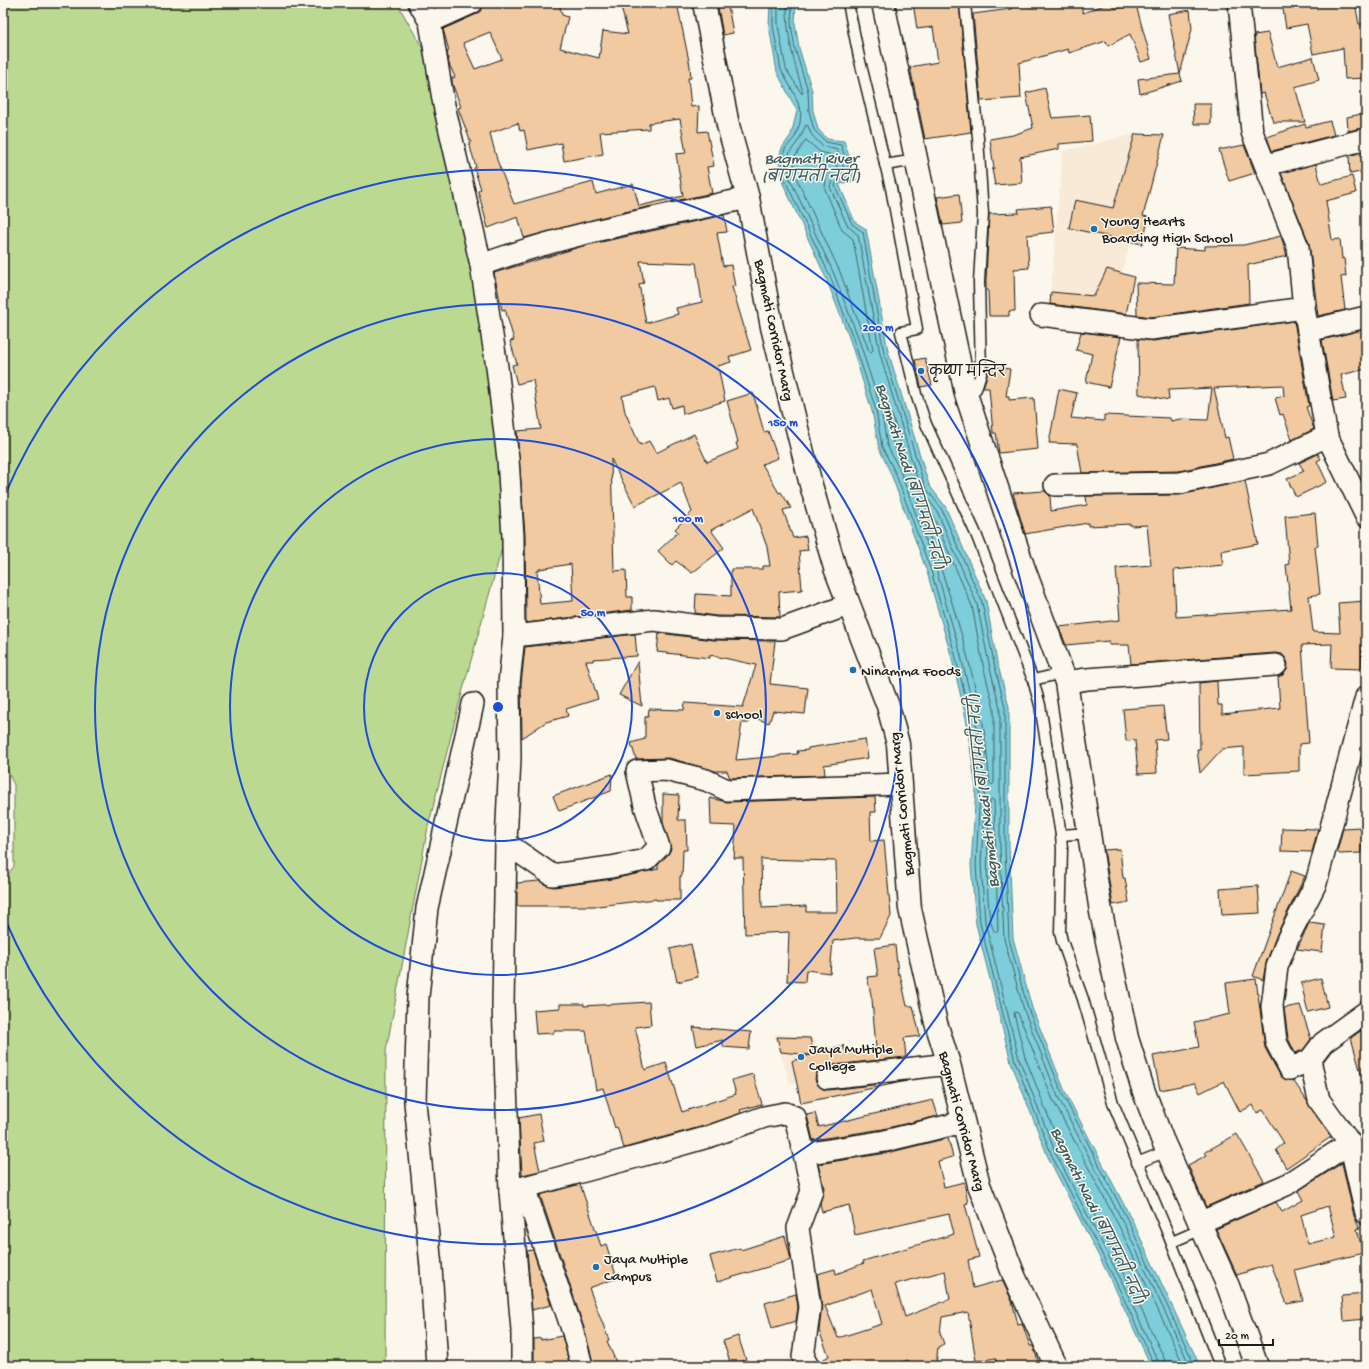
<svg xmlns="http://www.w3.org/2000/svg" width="1369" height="1369" font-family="'Gochi Hand','Playpen Sans Deva',sans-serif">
<rect width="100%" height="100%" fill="#fbf7ec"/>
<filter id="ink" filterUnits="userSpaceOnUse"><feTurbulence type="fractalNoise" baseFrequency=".025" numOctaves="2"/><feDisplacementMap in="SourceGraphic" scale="8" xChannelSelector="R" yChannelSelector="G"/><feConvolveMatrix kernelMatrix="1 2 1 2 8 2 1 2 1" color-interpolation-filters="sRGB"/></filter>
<g filter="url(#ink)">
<g fill="#f8ead6">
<path d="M1135 134 1164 135 1145 214 1137 213 1122 274 1105 317 1049 310 1063 151Z"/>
<path d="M774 1034 813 1037 827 1078 790 1083Z"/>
</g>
<path fill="#bbd991" stroke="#6c7a56" d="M3 3H397L422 47 477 267 501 475 505 537 459 704 428 827 386 1051 385 1366H3V882L14 866V785L3 761Z"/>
<path fill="#7ecdda" stroke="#57868e" d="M770 3H796L795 23 799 48 812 91 813 111 818 129 827 139 844 141 857 180 839 184 855 222 866 229 888 351 929 485 945 506 986 601 997 662 1009 707V848L1013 938 1032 1008 1066 1094 1133 1222 1200 1366H1151L1113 1284 1048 1157 1011 1062 976 924 971 865 976 789 966 718 951 655 927 572 891 474 879 448 872 411 850 340 826 278 781 179 779 157 782 148 791 135 797 111 777 72 769 26Z"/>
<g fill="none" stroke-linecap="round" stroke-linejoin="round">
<g stroke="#436368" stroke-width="1">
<path d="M773 3V26L781 70 794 93 801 111 800 123 795 137 785 149 783 157 784 178 830 276 853 338 876 410 882 447 895 472 931 571 955 654 970 717 980 789 976 865 980 923 1015 1061 1052 1156 1116 1282 1155 1366"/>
<path d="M778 3V25L786 69 802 94 803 92C794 62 786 35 787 3"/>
<path d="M792 3 791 24 795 49 808 91 809 111 814 130 826 142 841 145 851 175 850 177 837 181 835 186 852 224 863 232 884 353 925 487 941 508 982 602 994 663 1005 707V849L1009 939 1028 1009 1063 1095 1129 1223 1195 1366"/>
<path d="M806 140 820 152 832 155 837 167 826 177 825 189 842 230 853 239 873 350 871 352 869 351 840 272 795 175 794 159Z"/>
<path d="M889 413 892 415 905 458 904 461 901 460 893 443 888 415Z"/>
<path d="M919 499 932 514 972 606 983 665 994 709V783L992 785 990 783C987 760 986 736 981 714 966 641 943 571 917 502Z"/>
<path d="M992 799 994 801 998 931 996 933C982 922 989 822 990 801Z"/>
<path d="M1160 1366 1121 1280 1056 1154 1019 1059 985 922 981 865 985 788 975 715 960 652 936 569 900 471 887 445 881 409 858 337 834 274 789 177 788 158 790 152 799 140 806 125 808 126 811 134 822 146 837 150 845 172 833 178 830 187 847 225 858 235 880 354 920 488 937 511 977 604 989 664 1000 708V849L1004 939 1024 1010 1058 1097 1125 1226 1190 1366"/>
<path d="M1166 1366 1164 1358 1126 1277 1062 1151 1025 1057 1014 1014 1015 1012 1018 1013 1053 1100 1120 1228 1184 1366"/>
</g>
</g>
<g fill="#f1caa1" stroke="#1c1c1c" fill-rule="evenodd">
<path d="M488 3H559L562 15 568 17 560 48 599 58 603 31 628 34 620 3H677L690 66 691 78H688L691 107 699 106 698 132 707 131 714 166 707 167 712 193 611 215 524 238 518 217 488 228 478 191 481 189 474 168 476 167 469 143H471L458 108 461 107 452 83V78L455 77 449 64 447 52 449 51 443 29 477 14 483 6ZM490 32 502 59 475 69 463 43ZM680 119 686 153 676 154 683 196 639 206 633 184 596 194 593 182 514 204 497 160 490 133 518 123 520 131 524 130 528 150 561 143 564 161 603 154 600 132 649 129V123Z"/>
<path d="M913 3H959L971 132 925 139 910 67 938 62 933 27 917 29Z"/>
<path d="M1012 3H1080L1083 13 1109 3H1112L1114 9 1136 5 1151 59 1141 62 1130 34 1108 46 1106 41 1069 53 1068 49 1019 63 1021 98 981 101 973 14 1011 9Z"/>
<path d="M1282 3H1355L1359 24H1366V78L1345 79 1343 48 1313 54 1307 24 1286 28Z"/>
<path d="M728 6 733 33 723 35 718 7Z"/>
<path d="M1190 10 1192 29 1180 74 1182 81 1140 94 1138 79 1180 74 1168 14Z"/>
<path d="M1268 33 1277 67 1313 57 1319 80 1295 87 1305 122H1273L1264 93 1260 94 1254 35Z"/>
<path d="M1045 88 1052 118 1090 115 1092 141 1059 144V149L1020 157 1022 183 995 185 992 169H994L990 139 1013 135 1033 128 1026 93Z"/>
<path d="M1193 104H1211V124H1194Z"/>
<path d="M1366 113V127L1348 131 1347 117Z"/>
<path d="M1330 121 1334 135 1272 151 1267 137 1305 124 1306 127Z"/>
<path d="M1135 134 1164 135 1143 216 1149 217 1142 244 1069 228 1075 200 1113 208Z"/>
<path d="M1244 145 1255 173 1229 181 1219 150Z"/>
<path d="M1362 152 1366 171 1350 174 1349 156Z"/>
<path d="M1316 164 1321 184 1352 176 1356 193 1326 201 1332 240 1340 239 1342 259 1344 258 1346 276 1341 277 1345 310 1318 316 1309 243 1281 173Z"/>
<path d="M959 194 962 223 943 225 937 197Z"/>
<path d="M1051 206 1054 232 1027 235 1029 268 1014 269 1015 311H1009V316H989L988 290H986V280L989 214 1019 213 1018 209Z"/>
<path d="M724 215 727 232 717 233 723 266 731 265 735 286 732 287 751 350 729 357 731 362 718 366 725 401 683 414 682 405 672 408 669 398 658 401 655 387 622 396 625 412 640 445 649 441 656 453 694 434 707 462 738 449 736 443 738 442 727 401 753 393 764 432 768 431 778 458 762 464 779 493 781 492 791 508 783 510 793 538 806 536 808 550 799 551 802 590 779 592 780 617 716 616 695 613 696 594 731 596V569H763V566H770L767 547 753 508 711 530 724 548 692 573 676 561 672 565 658 551 678 532 675 529 692 512 681 483 635 506 611 459 614 571 626 570 627 597H632V610L526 623 525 535 517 431 541 429 533 380 517 384 512 365 517 364 510 341 514 340 505 309 502 310 494 273 583 246ZM640 261 696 263 702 302 676 308 678 314 646 323 639 284 644 283ZM571 564 573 601 540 604 537 571H539V569Z"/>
<path d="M1281 236 1287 256 1248 265 1249 303 1151 317 1137 315 1136 283 1174 284 1176 248 1205 250V246L1244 245Z"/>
<path d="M1107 269 1134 277 1126 314 1050 304 1051 292 1094 296Z"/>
<path d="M1294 321 1309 406 1306 407 1314 429 1292 440 1283 414 1280 415 1275 398 1284 396 1283 385 1214 388 1225 438 1228 437 1233 459 1179 471 1082 473 1077 444 1049 443 1059 389 1077 393 1071 418 1104 421V415L1170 418 1171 421 1180 419 1208 420 1212 388 1168 390 1169 400 1139 394 1138 339 1153 341Z"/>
<path d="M1366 329V369L1341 375 1346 399 1333 401 1322 340Z"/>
<path d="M1081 332 1121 337 1109 387 1086 382 1092 354 1076 350Z"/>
<path d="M925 358 932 385 921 387 915 360Z"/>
<path d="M987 366 1010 369 1006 396H1009V400L1034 398 1038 449 999 453 996 433H993L989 388H983L987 375Z"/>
<path d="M1318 454 1321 459 1317 461 1327 482 1296 497 1287 479 1304 471 1299 463Z"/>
<path d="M1245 481 1258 544 1221 551 1223 565 1174 570 1176 617 1291 609 1286 565 1289 564 1285 516 1315 513 1318 546 1315 547 1320 594 1309 596 1313 632 1340 633 1338 603 1366 601V630H1363L1361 669 1331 668 1332 644 1302 645 1309 743 1299 744V771L1244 774V747L1222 749 1200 773 1197 749H1200L1199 683 1217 681 1218 705H1222V714L1280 708 1278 677 1283 675 1287 670 1288 664 1286 659 1282 654 1275 653 1131 664 1129 645H1109V641L1066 645 1059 627 1120 620 1116 568 1151 565 1147 525 1131 526V524L1088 526V523L1025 534 1013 493 1045 491 1050 496 1051 511 1087 505 1086 496 1180 495Z"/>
<path d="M659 633 714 640 775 641 770 684 808 688 805 714 773 711 769 723 749 716V723H742L736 760 780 756V755L798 754 797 751 808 750V748L865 739 868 758 824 765 825 775 730 778 727 771H715L669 758 636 759 631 743 645 739V717H648L649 709 684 710 685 703 743 707 756 665 710 655V658L657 652Z"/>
<path d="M635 634 637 656 593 659V661H586L598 699 566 709 568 716 546 722 522 738 521 684 525 647Z"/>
<path d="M638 661 640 685 642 706 619 695Z"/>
<path d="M1163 706 1167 739 1155 740 1157 773 1138 774 1135 740 1126 741 1123 709Z"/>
<path d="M612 774 611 791 559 811 553 796Z"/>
<path d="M663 794 679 795 678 820H686L687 850H683L682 876H680V900H656V899L598 906H517V883L539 881 546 885 554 887 613 879 658 869V865L671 849 663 823Z"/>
<path d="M875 797 876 812H870L871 841 884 840 891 916 880 938H855L833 941 830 973 806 970 805 982 787 981 789 932 745 934 743 858H734L736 826 711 825 710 798 727 802ZM761 859 836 861 837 912H806V906L762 908Z"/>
<path d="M1360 827V829L1366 828V846H1361V853L1340 854 1337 852 1343 828Z"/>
<path d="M1282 828 1318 829 1312 852 1281 851Z"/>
<path d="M1120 849 1123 878H1125L1129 902 1113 905 1104 850Z"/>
<path d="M1291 871 1305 876 1277 934 1266 963 1263 980 1253 976Z"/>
<path d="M1258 886 1260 913 1222 915 1220 889Z"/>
<path d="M1309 923 1325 925 1322 952 1297 949Z"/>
<path d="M691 944 698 977 677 982 670 949Z"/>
<path d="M895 945 898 974H900L907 1006H913L920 1036 904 1038 906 1057 825 1066 820 1069 816 1074 815 1079 818 1085 823 1089 828 1090 907 1081 801 1103 792 1061 810 1055 781 1052 777 1037 810 1038 814 1054 843 1045 846 1053 876 1048 872 999 867 977 878 976 874 948Z"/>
<path d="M1321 978 1328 1007 1308 1012 1301 983Z"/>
<path d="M1256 979 1265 1048 1280 1075 1284 1079 1293 1080 1331 1137 1286 1168 1276 1150 1284 1143 1263 1110 1257 1113 1253 1105 1240 1112 1224 1081 1200 1093 1195 1083 1160 1090 1153 1056 1199 1047 1194 1022 1230 1014 1226 983Z"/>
<path d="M649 1002 651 1025 635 1027 645 1070 666 1063 682 1112 736 1094 732 1080 753 1074 762 1104 740 1110 741 1113 704 1126 624 1148 617 1127 615 1128 603 1088 596 1090 586 1031H554V1033L536 1034 534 1010 560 1008V1004H584V1006Z"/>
<path d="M1300 1005 1311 1039 1303 1050 1295 1053 1288 1038 1284 1008Z"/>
<path d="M693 1027 751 1032 749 1049 723 1047V1040L697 1046Z"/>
<path d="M1366 1027V1077H1362L1351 1038Z"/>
<path d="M933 1100 938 1116 883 1129 813 1140 807 1115 815 1113 819 1127Z"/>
<path d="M539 1114 544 1141 534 1143 540 1171 522 1175 519 1118Z"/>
<path d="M1237 1134 1264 1181 1206 1207 1188 1165 1207 1155 1205 1152Z"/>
<path d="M948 1138 953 1157 938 1161 944 1187 964 1182 968 1203 965 1204 979 1257 968 1260 973 1288 1002 1280 1012 1301 1018 1324 1022 1323 1030 1346H1033L1040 1366H998L996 1358 976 1361 968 1312 942 1317 940 1333 944 1344 938 1347 936 1366H911L908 1360 889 1366H820L819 1362 829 1356 819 1331 822 1305 817 1274 835 1269 836 1274 864 1263 863 1261 954 1234 949 1214 855 1235 849 1205 822 1212 820 1203 824 1188 818 1164 887 1153ZM945 1271 950 1299 905 1317 895 1284ZM872 1289 882 1324 838 1338 825 1306Z"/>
<path d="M1342 1163 1354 1216 1360 1228 1357 1229 1363 1253 1295 1270 1303 1301 1287 1304 1271 1264 1237 1275 1216 1229 1276 1202 1282 1212 1303 1200 1298 1191ZM1328 1206 1336 1237 1308 1244 1301 1215Z"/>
<path d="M580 1184 601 1246 606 1244 617 1278 589 1288 609 1340 607 1341 616 1362 607 1366H594L584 1328 540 1195Z"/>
<path d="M785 1236 791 1260 717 1282 710 1256 740 1248 741 1250Z"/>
<path d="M533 1250 551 1305 532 1310 527 1251Z"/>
<path d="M796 1294 798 1307 796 1321 772 1328 765 1303Z"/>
<path d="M1366 1294V1319L1344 1321 1342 1296Z"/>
<path d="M562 1336 570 1366H534V1339L541 1338V1340Z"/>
<path d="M738 1336 746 1360 731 1365 723 1341Z"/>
</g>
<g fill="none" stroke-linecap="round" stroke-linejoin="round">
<g stroke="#1c1c1c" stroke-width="13">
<g id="service">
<path d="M848 3 859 57 891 188 917 329 901 332 916 394 926 424 976 534 1033 680 1040 705 1061 835 1062 849 1060 932 1062 941 1083 999 1113 1103 1166 1229 1220 1366"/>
<path d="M965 3 978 138 983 214 979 282 981 373 976 389 966 394"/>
<path d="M885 165 916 160"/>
<path d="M1033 680 1063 673"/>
<path d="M1061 835 1089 833"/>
<path d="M1137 1163 1167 1151"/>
<path d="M1172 1242 1202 1229"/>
</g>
</g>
<g stroke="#1c1c1c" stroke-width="24">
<g id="minor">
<path d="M419 3 430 22 444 105 481 265 497 367 508 459 513 536 514 636 509 683 510 758 506 843 503 1004 510 1191 522 1330V1366"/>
<path d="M1239 3 1252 132 1298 247 1304 308 1327 436 1366 516"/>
<path d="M430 22 472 3"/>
<path d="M1266 165 1366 139"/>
<path d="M481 265C567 233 659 217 748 198"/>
<path d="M1041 315 1151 329 1304 308"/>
<path d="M1308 331 1366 317"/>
<path d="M1055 485 1180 483 1269 464 1327 436"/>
<path d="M514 636 654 620 715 628 782 629 848 605"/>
<path d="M1066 682 1087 679 1276 665"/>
<path d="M506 843 552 875 611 867 646 860 659 847 645 806 637 771 666 770 706 780 727 790 901 784"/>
<path d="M1310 1060 1290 1069 1276 1042 1272 1006 1277 967 1288 938 1316 883 1366 697"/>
<path d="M827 1078 949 1064"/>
<path d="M1350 1143 1366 1213"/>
<path d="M804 1154 812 1191 798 1228 810 1307 803 1357 808 1366"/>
<path d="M524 1187 573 1332 582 1366"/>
<path d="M510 1191 666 1149 708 1137 764 1117 785 1113 795 1117 804 1154 885 1141 963 1122"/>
<path d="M1199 1223 1286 1185 1350 1143 1319 1100 1310 1060 1323 1043 1366 1012"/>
<path d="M437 1366 431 1267 415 1102 418 997 427 908 473 704"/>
</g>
</g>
<g stroke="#1c1c1c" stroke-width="25">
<g id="tertiary">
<path d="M704 3 728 125 748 198 772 327 811 485 835 568 888 706 898 744 910 909 936 1023 949 1064 979 1185 1015 1278 1056 1366"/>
<path d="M883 3 966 394 1023 566 1066 682 1101 912 1127 1038 1144 1092 1162 1139 1228 1286 1257 1366"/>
</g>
</g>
<use href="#service" stroke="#fbf7ec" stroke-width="10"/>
<use href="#minor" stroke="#fbf7ec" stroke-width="21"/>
<use href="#tertiary" stroke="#fbf7ec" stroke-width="22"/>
</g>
</g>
<g fill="none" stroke="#1d4ed8" stroke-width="2">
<circle cx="498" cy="707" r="134"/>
<circle cx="498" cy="707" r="268"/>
<circle cx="498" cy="707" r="403"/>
<path d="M4 497A537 537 0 1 1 4 917"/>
</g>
<g fill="#1f6fb2" stroke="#fbf7ec" stroke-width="1.5">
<circle cx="1094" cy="229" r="4"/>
<circle cx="921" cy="371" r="4"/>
<circle cx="853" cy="670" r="4"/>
<circle cx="717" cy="713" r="4"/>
<circle cx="801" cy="1057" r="4"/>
<circle cx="596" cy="1267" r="4"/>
</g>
<g text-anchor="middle" stroke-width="3" stroke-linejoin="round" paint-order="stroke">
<g font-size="15" fill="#1c1c1c" stroke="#fbf7ec" text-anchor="start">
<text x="1102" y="225">Young Hearts<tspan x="1102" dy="17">Boarding High School</tspan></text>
<text x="929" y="376">कृष्ण मन्दिर</text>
<text x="861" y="675">Ninamma Foods</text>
<text x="725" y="718">school</text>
<text x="809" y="1053">Jaya Multiple<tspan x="809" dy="17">College</tspan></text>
<text x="604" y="1263">Jaya Multiple<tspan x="604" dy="17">Campus</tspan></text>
</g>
<g font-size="15" fill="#1c1c1c" stroke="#fbf7ec">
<text transform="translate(775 330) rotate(78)" y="5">Bagmati Corridor Marg</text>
<text transform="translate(901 804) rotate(-96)" y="5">Bagmati Corridor Marg</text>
<text transform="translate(963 1121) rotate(75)" y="5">Bagmati Corridor Marg</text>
</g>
<g font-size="16" font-style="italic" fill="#3e5a5e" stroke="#fbf7ec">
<text x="811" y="163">Bagmati River<tspan x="811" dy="18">(बागमती नदी)</tspan></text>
<text transform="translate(912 476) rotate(72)" y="6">Bagmati Nadi (बागमती नदी)</text>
<text transform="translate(982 791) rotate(-96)" y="6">Bagmati Nadi (बागमती नदी)</text>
<text transform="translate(1099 1215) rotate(64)" y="6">Bagmati Nadi (बागमती नदी)</text>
</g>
</g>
<circle cx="498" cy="707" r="6" fill="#1d4ed8" stroke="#fbf7ec" stroke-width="2"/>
<g font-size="12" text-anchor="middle" font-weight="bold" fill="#1d4ed8" stroke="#fbf7ec" stroke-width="3" stroke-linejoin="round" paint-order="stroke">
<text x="878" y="331">200 m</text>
<text x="783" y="426">150 m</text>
<text x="688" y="522">100 m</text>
<text x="593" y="616">50 m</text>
</g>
<rect width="1369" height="1369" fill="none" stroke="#fbf7ec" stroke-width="16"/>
<rect x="8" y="8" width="1353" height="1353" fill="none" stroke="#1c1c1c" stroke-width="1.5" filter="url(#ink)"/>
<path d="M1219 1339v6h54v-6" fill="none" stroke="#1c1c1c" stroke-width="2"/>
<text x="1225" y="1339" font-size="12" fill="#1c1c1c" stroke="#fbf7ec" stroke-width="3" paint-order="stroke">20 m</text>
</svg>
